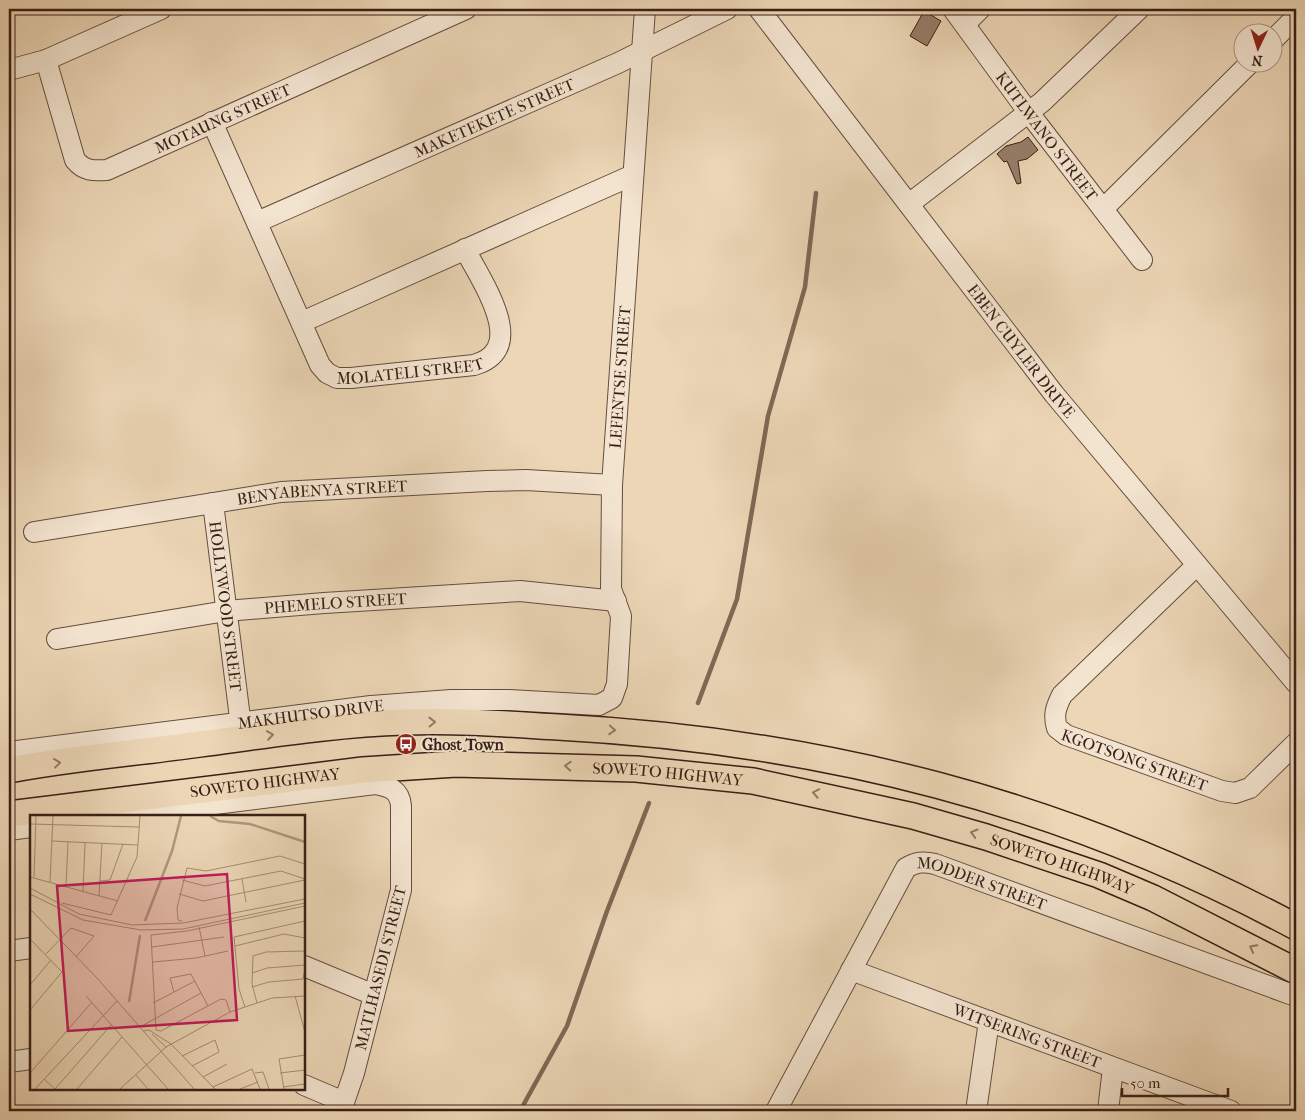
<svg xmlns="http://www.w3.org/2000/svg" width="1305" height="1120" font-family="'IM FELL French Canon',serif">
<rect width="100%" height="100%" fill="#ecd6b6"/>
<filter id="stains"><feTurbulence type="fractalNoise" baseFrequency=".004" numOctaves="4"/><feColorMatrix values="0 0 0 0 .2 0 0 0 0 .09 0 0 0 0 .02 0 0 0 .5 -.17"/></filter>
<radialGradient id="worn" r=".72"><stop offset=".6" stop-color="#630" stop-opacity="0"/><stop offset="1" stop-color="#630" stop-opacity=".3"/></radialGradient>
<g fill="none" stroke-linecap="round" stroke-linejoin="round">
<g stroke="#7f6855" stroke-width="4.5">
<path d="M698 703 737 599 768 416 805 287 816 193"/>
<path d="M520 1111 567 1026 607 911 649 803"/>
</g>
</g>
<g fill="#967e69" stroke="#381f15">
<path d="M924 11 941 21 927 46 910 36Z"/>
<path d="M1028 137 1038 150 1027 159 1018 161 1021 183 1017 184 1007 161 1004 162 997 154 1006 146 1021 142Z"/>
</g>
<g fill="none" stroke-linecap="round" stroke-linejoin="round">
<g stroke="#654d3d" stroke-width="22">
<g id="minor">
<path id="s1" d="M759 9 1054 394 1296 683"/>
<path id="s2" d="M953 9 1029 113 1142 260"/>
<path d="M965 24 980 9"/>
<path d="M1272 41 1296 17"/>
<path id="s3" d="M46 60 75 160C84 171 93 171 107 170L466 9"/>
<path d="M9 70 46 60 161 9"/>
<path id="s4" d="M212 122 320 365 327 373 337 378H351L474 365C531 349 480 280 465 249"/>
<path d="M909 204 1042 102 1139 9"/>
<path d="M1103 209 1251 62"/>
<path id="s5" d="M257 222 618 63 727 9"/>
<path d="M302 322 633 175"/>
<path id="s6" d="M213 503 242 734"/>
<path id="s7" d="M34 532 281 492 487 481 526 480 612 485"/>
<path id="s8" d="M1197 565 1062 695C1056 707 1053 715 1057 728L1066 735 1222 791 1235 793 1250 788 1296 743"/>
<path id="s9" d="M57 639 226 611 324 603 520 591 616 601"/>
<path id="s10" d="M9 752 371 706 451 700H509L599 705 612 698 617 684 621 616 611 589 612 485 645 9"/>
<path d="M119 816 375 784C389 786 400 790 401 806V890L354 1073 341 1111"/>
<path d="M9 830 31 827"/>
<path d="M9 951 31 948"/>
<path d="M304 966 374 995"/>
<path id="s11" d="M851 970 1231 1111"/>
<path d="M9 1062 31 1059"/>
<path d="M304 1085 344 1102"/>
<path id="s12" d="M776 1111 906 868C916 862 923 861 935 864L1290 994"/>
<path d="M976 1111 989 1021"/>
<path d="M1108 1111 1113 1068"/>
</g>
</g>
<g stroke="#381f15" stroke-width="28">
<g id="major">
<path d="M9 770C72 758 136 753 200 744 268 735 336 724 405 722 456 720 507 724 558 727 821 741 1063 802 1296 927"/>
<path id="s13" d="M9 814 363 770 456 764 636 769 753 781 913 816 986 837 1099 875 1153 898 1296 971"/>
</g>
</g>
<use href="#minor" stroke="#f3e4d0" stroke-width="20"/>
<use href="#major" stroke="#ecd6b6" stroke-width="25"/>
</g>
<defs><path id="oneway-chevron" d="M-2-3.5L2.5 0L-2 3.5" fill="none" stroke-width="1.6" stroke-linecap="round" stroke-linejoin="round" transform="scale(1.25)"/></defs>
<g stroke="#927a66">
<use href="#oneway-chevron" transform="translate(432 722) rotate(-1)"/>
<use href="#oneway-chevron" transform="translate(612 730) rotate(4)"/>
<use href="#oneway-chevron" transform="translate(270 735) rotate(-8)"/>
<use href="#oneway-chevron" transform="translate(57 763) rotate(-7)"/>
<use href="#oneway-chevron" transform="translate(568 766) rotate(-177)"/>
<use href="#oneway-chevron" transform="translate(816 793) rotate(-169)"/>
<use href="#oneway-chevron" transform="translate(974 833) rotate(-164)"/>
<use href="#oneway-chevron" transform="translate(1253 948) rotate(-152)"/>
</g>
<defs>
<g id="bus-disc" transform="scale(1.125)"><circle r="9.5" fill="#8f2418" stroke="#f3e4d0"/><path d="M-5-6H5V4H4V6H2V4H-2V6H-4V4H-5ZM-3.5-4V0h7V-4ZM-3.5 1.2v1.5H-2V1.2ZM2 1.2v1.5H3.5V1.2Z" fill="#fff"/></g>
</defs>
<g fill-rule="evenodd">
<use href="#bus-disc" x="406" y="744"/>
</g>
<g text-anchor="middle" stroke-width="4" stroke-linejoin="round" paint-order="stroke">
<g font-size="16" fill="#381f15" stroke="#f3e4d0">
<text dy="6" stroke="none"><textPath href="#s3" startOffset="266">MOTAUNG STREET</textPath></text>
<text dy="6" stroke="none"><textPath href="#s5" startOffset="259">MAKETEKETE STREET</textPath></text>
<text dy="6" stroke="none"><textPath href="#s2" startOffset="158">KUTLWANO STREET</textPath></text>
<text dy="6" stroke="none"><textPath href="#s1" startOffset="431">EBEN CUYLER DRIVE</textPath></text>
<text dy="6" stroke="none"><textPath href="#s4" startOffset="361">MOLATELI STREET</textPath></text>
<text dy="6" stroke="none"><textPath href="#s10" startOffset="932">LEFENTSE STREET</textPath></text>
<text dy="6" stroke="none"><textPath href="#s7" startOffset="291">BENYABENYA STREET</textPath></text>
<text dy="6" stroke="none"><textPath href="#s9" startOffset="281">PHEMELO STREET</textPath></text>
<text dy="6" stroke="none"><textPath href="#s6" startOffset="104">HOLLYWOOD STREET</textPath></text>
<text dy="6" stroke="none"><textPath href="#s10" startOffset="304">MAKHUTSO DRIVE</textPath></text>
<text dy="6" stroke="none"><textPath href="#s8" startOffset="306">KGOTSONG STREET</textPath></text>
<text dy="6" stroke="none"><textPath href="#s13" startOffset="662">SOWETO HIGHWAY</textPath></text>
<text dy="6" stroke="none"><textPath href="#s13" startOffset="258">SOWETO HIGHWAY</textPath></text>
<text dy="6" stroke="none"><textPath href="#s13" startOffset="1068">SOWETO HIGHWAY</textPath></text>
<text dy="6" stroke="none"><textPath href="#s12" startOffset="356">MODDER STREET</textPath></text>
<text transform="translate(380 968) rotate(-76)" y="6">MATLHASEDI STREET</text>
<text dy="6" stroke="none"><textPath href="#s11" startOffset="188">WITSERING STREET</textPath></text>
</g>
<g font-size="16" font-weight="bold" fill="#381f15" stroke="#f3e4d0" text-anchor="start">
<text x="422" y="750">Ghost Town</text>
</g>
</g>
<g transform="translate(30 815)">
<rect width="275" height="275" fill="#ecd6b6"/>
<path fill="none" stroke="#af987f" stroke-width="2.5" d="M180 1 189 6 220 9 275 27M115 106 142 36 151 1M99 187 110 120"/>
<path fill="none" stroke="#a48d76" stroke-width="1" d="M0 9 109 12M22 26 108 30M0 62 88 86M4 62 6 1M212 64 216 87M152 65 175 71 251 56 275 64M70 66 80 65 93 29M20 67 23 1M36 71 38 27M0 73 49 99 102 110 153 108 275 84M53 76 55 28M0 79 53 105 111 115 153 114 275 88M149 79 173 86 275 65M69 81 72 28M32 88 81 100 107 42 110 1M0 94 67 163 164 274M152 106 148 105 147 93 157 53 176 56 250 41 275 49M169 112 175 141M0 124 32 157 0 195M205 131 254 119 275 123M122 132 194 122M16 139 41 113 64 121 46 142M123 147 166 143 198 136M222 158 237 153 275 150M0 170 21 145M222 172 239 167 273 164 275 154M144 177 140 163 161 159 178 191M56 181 138 274M265 181 275 217M123 188 165 166M227 188 222 169 223 141 236 137 275 136M215 192 209 174 204 122 275 106M200 197 196 185 191 184 131 216 126 215 121 120 157 116 275 91M110 212 171 178M113 216 119 215 141 229 185 274M122 219 136 232M152 241 185 225 189 237 162 251M0 258 62 187M225 258 233 257 239 274M250 258 275 255M106 260 118 274M173 262 197 249M14 264 25 274 81 210M183 272 222 254 230 274M253 272 275 269M5 274 87 186M47 274 92 222M90 274 136 232 200 197 242 183 275 181M210 274 228 267M254 274 249 244 275 240"/>
<path fill="#c2185b" fill-opacity="0.15" stroke="#c2185b" stroke-width="2.5" d="M197 59 207 205 38 216 27 71Z"/>
<rect width="275" height="275" fill="none" stroke="#381f15" stroke-width="2.5"/>
</g>
<rect width="1305" height="1120" fill="none" stroke="#ecd6b6" stroke-width="30"/>
<rect x="10" y="10" width="1285" height="1100" fill="none" stroke="#381f15" stroke-width="2.5"/>
<rect x="15" y="15" width="1275" height="1090" fill="none" stroke="#381f15"/>
<g transform="translate(1258 48) rotate(184)"><circle r="24" fill="#f3e4d0" stroke="#a89585"/>
<path d="M0-4L9 19L0 12L-9 19Z" fill="#8f2418"/>
<text y="-8" font-size="14" font-weight="bold" text-anchor="middle" fill="#381f15">N</text>
</g>
<path d="M1122 1088v8h106v-8" fill="none" stroke="#381f15" stroke-width="2.5"/>
<text x="1130" y="1088" font-size="15" fill="#381f15" stroke="#f3e4d0" stroke-width="4" paint-order="stroke">50 m</text>
<rect width="100%" height="100%" filter="url(#stains)"/>
<rect width="100%" height="100%" fill="url(#worn)"/>
</svg>
